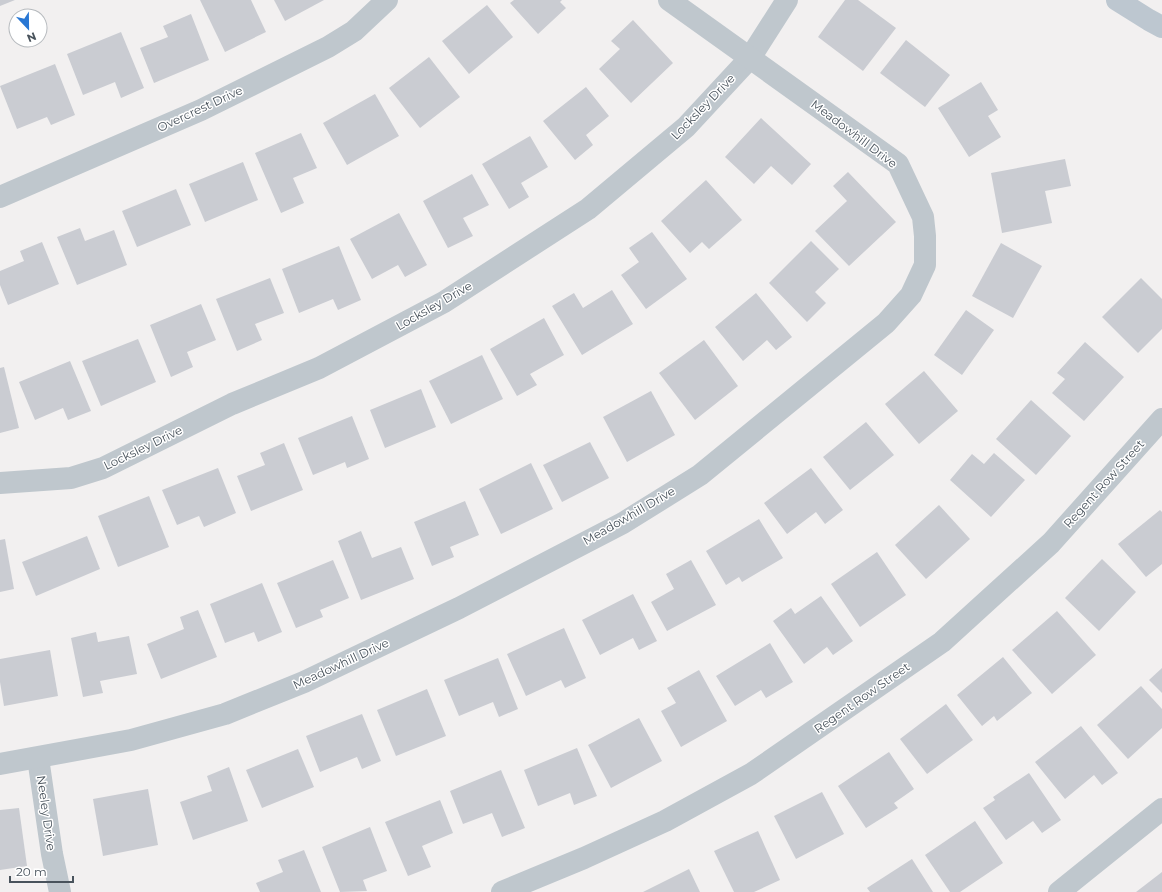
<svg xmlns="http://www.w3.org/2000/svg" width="1162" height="892" font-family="Montserrat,sans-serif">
<rect width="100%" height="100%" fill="#f2f0f0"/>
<g fill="#caccd2">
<path d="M0 0H15L0 6Z"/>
<path d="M200 0H251L266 32 225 52Z"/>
<path d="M274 0H324L285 21Z"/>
<path d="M514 0H562L560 2 566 8 538 34 510 3Z"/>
<path d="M845 0H858L896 28 863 71 818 37Z"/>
<path d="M487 5 513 37 469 74 442 41Z"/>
<path d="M191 14 209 60 154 83 140 48 168 37 163 26Z"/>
<path d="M633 20 673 63 631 103 599 69 620 49 611 41Z"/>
<path d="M121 32 144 88 121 98 115 82 83 95 67 54Z"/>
<path d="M906 40 950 75 925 107 880 73Z"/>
<path d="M429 57 460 97 420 128 389 88Z"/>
<path d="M55 64 75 115 51 125 47 117 17 129 0 86Z"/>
<path d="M981 82 998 110 988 116 1001 137 969 157 938 108Z"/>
<path d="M586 87 609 116 586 135 593 145 575 160 543 121Z"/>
<path d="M375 94 399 136 347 165 323 123Z"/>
<path d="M761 118 811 164 792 185 771 166 754 184 725 157Z"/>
<path d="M301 133 317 168 293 178 304 203 281 213 255 153Z"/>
<path d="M530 136 548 167 521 183 529 197 509 209 482 164Z"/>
<path d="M1065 159 1071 186 1045 191 1052 223 1002 233 991 173Z"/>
<path d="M243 162 258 200 205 222 189 184Z"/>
<path d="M848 172 896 222 849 266 815 231 847 201 833 186Z"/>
<path d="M472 174 489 205 463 218 473 236 448 248 423 201Z"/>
<path d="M706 180 742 220 709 249 702 242 690 253 661 221Z"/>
<path d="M176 189 191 225 137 247 122 211Z"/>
<path d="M399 213 427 265 405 277 398 265 372 279 350 239Z"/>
<path d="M80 228 85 241 114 230 127 265 77 285 57 237Z"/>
<path d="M652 232 687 279 646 309 621 275 639 262 629 248Z"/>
<path d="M811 241 839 269 815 292 826 303 807 322 769 283Z"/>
<path d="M42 242 59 284 8 305 0 285V271L24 261 20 251Z"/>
<path d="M1001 243 1042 266 1013 318 972 296Z"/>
<path d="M339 246 361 300 338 310 333 299 299 313 282 269Z"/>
<path d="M270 278 284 313 255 324 262 340 237 351 216 299Z"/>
<path d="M1141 278 1162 299V329L1138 353 1102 317Z"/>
<path d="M612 290 633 324 582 355 552 306 574 293 583 308Z"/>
<path d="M756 293 792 337 776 350 767 340 743 361 715 327Z"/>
<path d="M201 304 216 340 187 352 193 367 171 377 150 325Z"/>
<path d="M966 310 994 330 962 375 934 355Z"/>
<path d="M544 318 564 355 530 374 537 385 517 396 490 349Z"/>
<path d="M138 339 156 382 101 406 82 361Z"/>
<path d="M704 340 738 386 695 420 659 373Z"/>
<path d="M1085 342 1124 377 1084 421 1052 393 1065 379 1057 373Z"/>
<path d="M482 355 503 399 451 424 429 381Z"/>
<path d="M70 361 91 411 68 420 63 408 35 420 19 382Z"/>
<path d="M4 367 19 428 0 433V368Z"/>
<path d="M924 371 958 411 919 444 885 404Z"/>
<path d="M421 389 436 427 385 448 370 410Z"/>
<path d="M651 391 675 435 627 462 603 417Z"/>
<path d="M1031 400 1071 436 1036 475 996 439Z"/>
<path d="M352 416 369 459 347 468 345 462 313 475 298 438Z"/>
<path d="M866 422 894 455 850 490 823 457Z"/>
<path d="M590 442 609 478 562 502 543 465Z"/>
<path d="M284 443 303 490 251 511 237 476 265 465 260 453Z"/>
<path d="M994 453 1025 480 991 517 950 480 972 454 984 464Z"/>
<path d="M531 463 553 509 501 534 479 489Z"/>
<path d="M218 468 236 513 204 527 199 516 177 525 162 490Z"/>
<path d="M811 468 843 510 825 524 816 512 787 534 764 503Z"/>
<path d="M149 496 169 547 118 567 98 516Z"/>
<path d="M465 501 479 535 450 547 454 557 432 566 414 522Z"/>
<path d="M939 505 970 539 926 579 895 545Z"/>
<path d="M1160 510 1162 512V564L1146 577 1118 544Z"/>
<path d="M759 519 783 558 742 582 739 577 726 585 706 551Z"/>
<path d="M361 531 372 558 401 547 414 579 361 600 338 541Z"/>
<path d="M87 536 100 569 36 596 22 562Z"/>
<path d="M5 539 14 589 0 592V540Z"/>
<path d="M877 552 906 595 860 627 831 584Z"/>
<path d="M1102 559 1136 592 1099 631 1065 598Z"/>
<path d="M333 560 349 598 320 610 323 617 296 628 277 583Z"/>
<path d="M691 560 716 605 667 631 651 602 674 589 666 574Z"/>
<path d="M262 583 282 632 258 642 254 632 225 643 210 604Z"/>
<path d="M633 594 657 641 639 650 633 638 600 655 582 620Z"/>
<path d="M821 596 853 641 833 655 827 647 804 664 773 621 791 608 795 614Z"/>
<path d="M198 610 217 657 161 679 147 644 184 629 180 617Z"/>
<path d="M1057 611 1096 655 1052 694 1012 650Z"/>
<path d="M564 628 586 678 565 688 561 680 526 696 507 654Z"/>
<path d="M96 632 98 642 129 636 137 674 100 681 103 693 83 697 71 638Z"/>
<path d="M770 643 793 682 766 698 761 690 735 706 716 676Z"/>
<path d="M50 650 58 696 4 706 0 682V659Z"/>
<path d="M1003 657 1032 693 997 721 994 716 982 726 957 695Z"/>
<path d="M498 658 518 709 499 717 493 702 459 716 444 680Z"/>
<path d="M1162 668V693L1149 680Z"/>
<path d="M699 670 727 721 681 747 661 711 676 703 667 688Z"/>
<path d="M1141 686 1162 709V728L1128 759 1097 725Z"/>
<path d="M427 689 446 736 396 756 377 710Z"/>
<path d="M946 704 973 740 927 774 900 739Z"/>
<path d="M362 714 381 761 362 769 357 757 320 772 306 736Z"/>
<path d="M639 718 662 761 611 788 588 745Z"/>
<path d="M1081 726 1118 773 1102 785 1094 775 1065 799 1035 762Z"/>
<path d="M577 748 597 796 574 805 570 793 538 806 524 770Z"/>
<path d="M298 749 314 787 262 808 246 770Z"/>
<path d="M889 752 914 789 894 803 898 808 866 828 838 786Z"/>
<path d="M229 767 248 821 193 840 180 802 212 791 207 776Z"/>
<path d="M501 770 525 828 502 837 492 813 463 824 450 791Z"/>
<path d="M1029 773 1061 820 1042 833 1033 821 1006 840 983 808 995 800 993 797Z"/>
<path d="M148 789 158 845 103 856 93 799Z"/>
<path d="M822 792 844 834 796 859 774 816Z"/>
<path d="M440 800 453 833 422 846 431 867 408 876 385 822Z"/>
<path d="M19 808 27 866 0 870V810Z"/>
<path d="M975 821 1003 863 960 892H950L925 855Z"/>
<path d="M370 827 387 871 363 880 367 891 340 892 322 847Z"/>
<path d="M758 831 780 880 754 892H734L714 851Z"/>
<path d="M304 850 321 892H260L256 883 283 872 278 860Z"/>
<path d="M912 859 933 892H870L867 888Z"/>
<path d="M689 869 700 892H643Z"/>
<path d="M1162 872V892H1136Z"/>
</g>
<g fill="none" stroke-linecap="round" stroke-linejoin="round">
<g stroke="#bfc7cd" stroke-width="22">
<path d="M0 197 201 110 328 47 354 31 387 0"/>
<path d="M0 483 71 478 103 468 232 404 319 368 444 302 588 209 686 127 750 58 787 0"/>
<path d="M38 758 52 854 60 892"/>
<path d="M0 764 131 740 225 714 304 682 459 608 623 523 700 475 886 323 911 295 925 265V236L923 217 898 164 669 0"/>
<path d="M502 892 584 858 665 821 751 774 942 642 1051 543 1162 419"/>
<path d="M1059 892 1162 809"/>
</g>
<path stroke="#bdc7d0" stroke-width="22" d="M1117 0 1149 20 1162 27"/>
</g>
<g text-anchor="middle" stroke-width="3" stroke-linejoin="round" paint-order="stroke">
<g font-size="12" fill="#49535c" stroke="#fff">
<text transform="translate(703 107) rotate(-46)" y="4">Locksley Drive</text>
<text transform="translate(200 109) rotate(-25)" y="4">Overcrest Drive</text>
<text transform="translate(854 134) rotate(37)" y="4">Meadowhill Drive</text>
<text transform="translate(434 306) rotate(-30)" y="4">Locksley Drive</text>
<text transform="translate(143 448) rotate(-26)" y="4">Locksley Drive</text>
<text transform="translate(1104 484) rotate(-48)" y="4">Regent Row Street</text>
<text transform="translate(629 516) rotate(-30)" y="4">Meadowhill Drive</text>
<text transform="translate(341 664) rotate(-25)" y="4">Meadowhill Drive</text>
<text transform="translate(862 698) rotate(-35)" y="4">Regent Row Street</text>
<text transform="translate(46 813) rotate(82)" y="4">Neeley Drive</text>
</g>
</g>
<g transform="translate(28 28) rotate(158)"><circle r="19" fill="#ffffff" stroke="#b6babe"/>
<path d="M0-3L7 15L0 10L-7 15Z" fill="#2877d4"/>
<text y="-6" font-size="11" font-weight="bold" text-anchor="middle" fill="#49535c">N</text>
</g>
<path d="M10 876v6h63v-6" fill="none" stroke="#49535c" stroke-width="2"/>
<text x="16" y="876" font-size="12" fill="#49535c" stroke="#ffffff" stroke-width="3" paint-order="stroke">20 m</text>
</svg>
